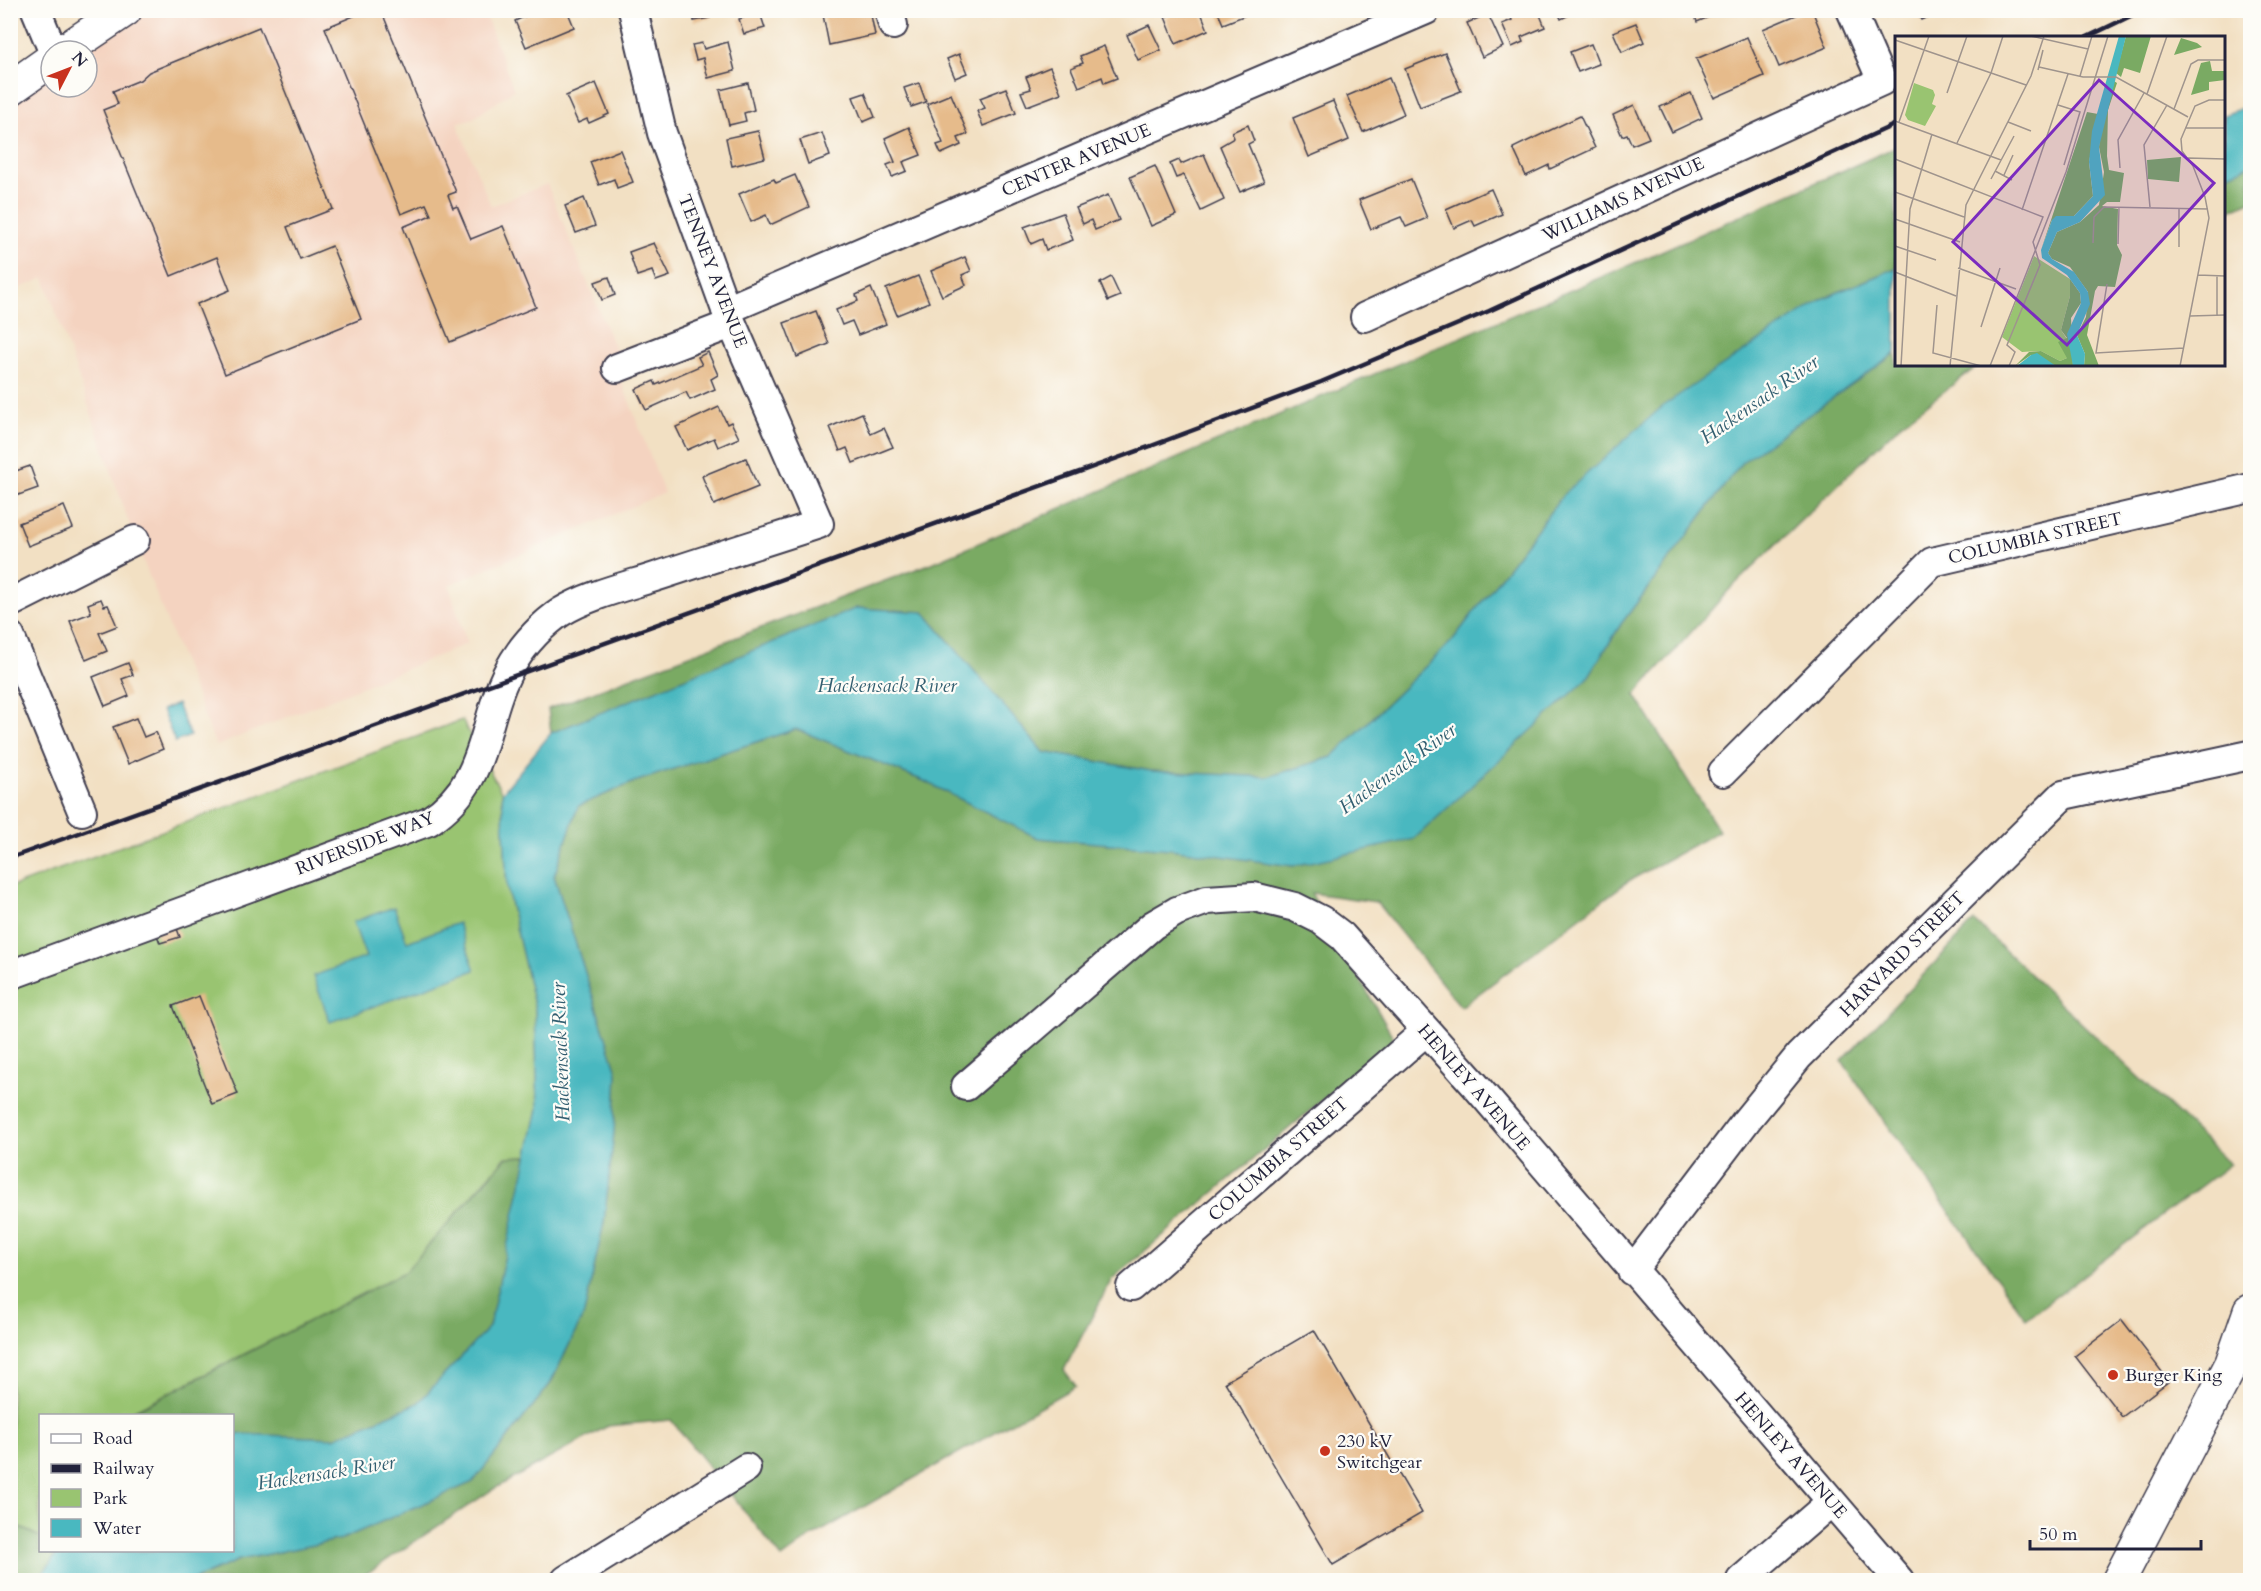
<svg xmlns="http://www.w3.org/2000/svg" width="2261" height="1591" font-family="Cardo,serif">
<rect width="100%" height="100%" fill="#fdfcf7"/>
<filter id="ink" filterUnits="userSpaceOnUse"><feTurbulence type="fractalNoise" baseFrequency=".0167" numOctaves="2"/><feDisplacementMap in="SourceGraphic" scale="12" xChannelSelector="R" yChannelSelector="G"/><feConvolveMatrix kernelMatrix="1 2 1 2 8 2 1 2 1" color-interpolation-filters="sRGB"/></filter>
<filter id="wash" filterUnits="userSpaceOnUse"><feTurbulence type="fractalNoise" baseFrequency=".008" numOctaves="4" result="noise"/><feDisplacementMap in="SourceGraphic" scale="24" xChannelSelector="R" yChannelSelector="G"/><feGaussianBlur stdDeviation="1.35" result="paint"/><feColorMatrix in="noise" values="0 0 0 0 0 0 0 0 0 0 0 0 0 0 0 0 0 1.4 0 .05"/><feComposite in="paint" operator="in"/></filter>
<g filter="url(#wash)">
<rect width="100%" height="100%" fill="#f2e0c3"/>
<path fill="#f4d3c0" d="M125 11H484L514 90 474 118 457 123 491 206 547 184 622 366 617 369 664 493 449 585 467 644 216 746 135 540 44 278 11 292 10 89 51 60V87H87V51Z"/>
<path fill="#99c471" stroke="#5e7356" stroke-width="1.5" d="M462 720 502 793 507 888 535 1009 538 1109 528 1156 506 1157 405 1272 125 1415 40 1416V1537L11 1523V887Z"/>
<g fill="#7aaa63" stroke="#4e664f" stroke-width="1.5">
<path d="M1896 147V268L1822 299 1564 494 1452 641 1332 757 1268 777 1151 771 1043 752 924 612 857 608 551 733 548 709 932 563 1632 264Z"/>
<path d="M2250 165V201L2224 213V176Z"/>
<path d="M1896 353V364L1979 365 1902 423 1729 590 1635 695 1719 831 1627 882 1461 1007 1376 902 1311 893 1394 1039 1112 1279 1064 1370 1076 1386 811 1537 782 1558 671 1420 608 1426 492 1490 357 1580H192L239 1560 342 1539 473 1482 551 1383 584 1314 604 1222 614 1132 617 1072 554 876 578 806 634 782 796 729 924 781 1038 838 1171 849 1293 866 1587 679 1621 624 1742 462Z"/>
<path d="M1974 921 2230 1164 2026 1319 1842 1061Z"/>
<path d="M528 1156 489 1327 418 1403 334 1438 240 1434 233 1437 232 1416H125L405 1272 507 1157Z"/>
<path d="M10 1523 40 1537V1550L59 1551 38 1580H11Z"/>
</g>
<g fill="#49b8c0" stroke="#366d7e" stroke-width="1.5">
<path d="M2250 105V165L2224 176V115Z"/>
<path d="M1896 268V353L1742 462 1621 624 1587 679 1414 839 1293 866 1171 849 1038 838 924 781 796 729 634 782 578 806 554 876 617 1072 614 1132 604 1222 584 1314 550 1384 473 1482 342 1539 239 1560 192 1580H38L59 1551 232 1550 233 1437 240 1434 334 1438 418 1403 489 1327 538 1109 535 1009 507 888 502 793 551 733 857 608 924 612 1043 752 1151 771 1268 777 1332 757 1452 641 1564 494 1664 405 1822 299Z"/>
<path d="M177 704 190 736 175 742 162 710Z"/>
<path d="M394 907 407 942 458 923 475 970 330 1022 313 976 366 957 353 922Z"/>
</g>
<g id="blocks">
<g fill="#e6bb8b">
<path d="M368 10H381L456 192 448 195 453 208 457 206 471 239 503 226 536 307 450 342 403 227 431 215 426 204 401 214 325 28Z"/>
<path d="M539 10H567L574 27 526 47 515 21Z"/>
<path d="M692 10H708L710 18 694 21Z"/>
<path d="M822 10H870L875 35 829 45Z"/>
<path d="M1181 10H1200L1208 30 1176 44 1165 17Z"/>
<path d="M1217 10H1256V11L1223 24Z"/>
<path d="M1508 10H1538L1545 27 1521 37 1523 42 1512 47 1502 24 1512 20Z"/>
<path d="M1557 10H1579L1561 19Z"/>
<path d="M1693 10H1715L1716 14 1697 22Z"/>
<path d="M1808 10H1812L1827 47 1779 67 1763 29Z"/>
<path d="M1917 10H1944L1921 20Z"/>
<path d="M760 13 765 28 744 34 739 19Z"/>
<path d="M1488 14 1503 47 1482 57 1467 23Z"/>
<path d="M1636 23 1644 42 1622 52 1613 32Z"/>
<path d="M1149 25 1161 50 1138 60 1127 35Z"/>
<path d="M259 27 333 209 287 227 300 259 332 246 361 319 225 374 197 304 230 290 217 257 171 276 103 110 118 104 113 91 140 80 149 72Z"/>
<path d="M1747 37 1764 76 1714 98 1696 59Z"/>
<path d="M728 42 735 71 708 78 703 58 696 60 692 45 702 43 704 49Z"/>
<path d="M1591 44 1599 64 1578 72 1570 52Z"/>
<path d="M1104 46 1117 78 1104 83 1102 77 1079 87 1071 68 1083 63 1080 56Z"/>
<path d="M1445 53 1461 91 1420 107 1405 69Z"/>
<path d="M959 54 967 73 955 78 947 59Z"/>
<path d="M1050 67 1061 93 1027 106 1021 92 1031 89 1026 77Z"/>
<path d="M1389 78 1404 114 1363 132 1347 96Z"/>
<path d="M596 83 609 114 589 123 587 119 578 123 566 96Z"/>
<path d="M748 83 754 110 744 113 746 121 729 125 720 90Z"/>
<path d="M919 83 926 102 911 107 904 88Z"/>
<path d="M1006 88 1016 113 983 126 977 111 985 108 980 98Z"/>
<path d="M865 93 875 117 863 122 853 97Z"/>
<path d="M1691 93 1702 118 1672 132 1660 107Z"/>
<path d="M951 94 968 134 958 138 961 145 941 154 937 145 943 143 927 104Z"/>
<path d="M1333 101 1349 140 1309 157 1293 118Z"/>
<path d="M1634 105 1649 138 1632 145 1627 134 1622 136 1613 115Z"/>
<path d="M1580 116 1595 148 1550 169 1549 165 1526 176 1513 148Z"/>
<path d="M1248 125 1254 141 1248 144 1264 182 1240 192 1220 146 1234 138 1232 132Z"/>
<path d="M909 127 921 155 903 162 907 171 892 177 887 165 895 162 885 138Z"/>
<path d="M758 131 765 158 732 166 726 138Z"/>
<path d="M822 133 830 156 808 164 800 140Z"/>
<path d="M620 150 633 182 617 188 614 179 599 185 590 162Z"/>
<path d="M1204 154 1224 200 1201 211 1184 175 1176 178 1170 164 1179 160 1181 164Z"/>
<path d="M1155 166 1176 215 1151 226 1130 177Z"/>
<path d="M795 175 809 207 770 225 766 215 751 222 739 194 774 179 776 183Z"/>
<path d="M1411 179 1427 218 1406 227 1401 217 1371 229 1359 200Z"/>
<path d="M1491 189 1502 214 1475 226 1472 220 1454 228 1446 209Z"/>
<path d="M1108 195 1119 220 1095 230 1091 220 1083 224 1076 208Z"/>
<path d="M584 198 595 226 576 233 565 206Z"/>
<path d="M1063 213 1073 240 1046 250 1042 239 1031 244 1024 227Z"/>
<path d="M654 243 670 276 656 281 652 271 637 276 629 252Z"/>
<path d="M965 257 971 271 962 275 966 285 942 296 931 271Z"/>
<path d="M918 276 929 302 897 315 886 289Z"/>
<path d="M609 277 615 295 602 300 595 282Z"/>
<path d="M1111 277 1120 296 1108 301 1100 283Z"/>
<path d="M871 288 886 324 858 335 852 321 842 325 836 310 858 301 856 295Z"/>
<path d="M816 311 829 344 797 357 784 323Z"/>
<path d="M708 352 718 375 711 379 715 389 690 400 686 392 646 410 636 389 654 381 656 385 702 365 698 357Z"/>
<path d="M719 407 727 424 731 422 739 438 718 447 714 438 687 450 676 427Z"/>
<path d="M862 413 871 434 884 428 893 447 853 463 847 448 840 451 830 427Z"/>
<path d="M746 458 758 487 714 505 702 476Z"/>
<path d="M30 466 38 488 13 497 10 473Z"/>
<path d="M64 506 73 528 28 546 19 523Z"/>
<path d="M101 599 104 606 108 605 117 626 99 633 107 651 86 660 70 621 91 613 88 604Z"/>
<path d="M128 663 133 675 122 679 129 696 105 706 93 677Z"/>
<path d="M136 718 144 737 156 732 163 749 128 764 113 727Z"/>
<path d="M175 923 180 937 160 943 155 930Z"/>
<path d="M199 996 238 1094 212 1104 173 1006Z"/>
<path d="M2122 1320 2169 1381 2122 1417 2075 1356Z"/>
<path d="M1314 1330 1422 1513 1333 1565 1225 1382Z"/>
</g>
</g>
</g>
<g filter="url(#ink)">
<use href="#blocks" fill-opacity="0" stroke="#413e4f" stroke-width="1.5"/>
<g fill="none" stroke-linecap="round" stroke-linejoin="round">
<g stroke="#413e4f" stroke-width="32">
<g id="minor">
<path d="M36 10 53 51"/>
<path d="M889 10 893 25"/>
<path d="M726 310 1426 10"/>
<path d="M1365 317 1882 81 1851 10"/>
<path d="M617 368 731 324"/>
<path d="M10 603 135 540"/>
<path d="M10 636 82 811"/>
<path d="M1723 772 1932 562 2250 488"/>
<path d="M10 975 429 821C493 779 479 718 514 661 525 643 544 623 561 612 589 595 624 587 655 577 709 559 764 542 819 524L726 310 662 133 633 10"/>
<path d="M966 1086 1153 925 1177 911 1207 900 1254 897 1295 907 1321 920 1342 936 1475 1085 1899 1580"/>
<path d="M1632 1271 1746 1121 1799 1056 2063 795 2250 755"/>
<path d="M1131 1287 1426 1031"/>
<path d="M566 1580 746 1468"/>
<path d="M1741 1580 1831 1502"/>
</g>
</g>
<g stroke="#413e4f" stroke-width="36">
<g id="major">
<path d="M64 51 125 10"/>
<path d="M10 89 51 60"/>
<path d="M2119 1580 2232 1363 2250 1311"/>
</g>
</g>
<use href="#minor" stroke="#fff" stroke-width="28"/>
<use href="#major" stroke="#fff" stroke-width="33"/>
<g stroke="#22223b" stroke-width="4.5">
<path d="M2085 38 2143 10"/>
<path d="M10 858 1151 446 1321 382 1489 311 1896 124"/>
</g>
</g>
</g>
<g fill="#c8321e" stroke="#fdfcf7" stroke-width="2">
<circle cx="2113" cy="1375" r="6"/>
<circle cx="1325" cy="1451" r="6"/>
</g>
<g text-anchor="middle" stroke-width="4.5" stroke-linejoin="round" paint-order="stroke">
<g font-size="18" fill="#22223b" stroke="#fdfcf7">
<text transform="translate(1076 160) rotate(-23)" y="6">CENTER AVENUE</text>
<text transform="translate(1623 199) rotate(-25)" y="6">WILLIAMS AVENUE</text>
<text transform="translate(713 271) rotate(69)" y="6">TENNEY AVENUE</text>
<text transform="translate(2035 538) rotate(-13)" y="6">COLUMBIA STREET</text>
<text transform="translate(365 843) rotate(-21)" y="6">RIVERSIDE WAY</text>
<text transform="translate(1902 954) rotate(-45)" y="6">HARVARD STREET</text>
<text transform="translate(1474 1087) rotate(49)" y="6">HENLEY AVENUE</text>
<text transform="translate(1278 1159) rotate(-41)" y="6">COLUMBIA STREET</text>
<text transform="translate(1791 1455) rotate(49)" y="6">HENLEY AVENUE</text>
</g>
<g font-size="18" fill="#22223b" stroke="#fdfcf7" text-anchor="start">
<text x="2125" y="1381">Burger King</text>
<text x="1337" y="1447">230 kV<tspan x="1337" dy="21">Switchgear</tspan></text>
</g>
<g font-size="20" font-style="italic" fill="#325e70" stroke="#fdfcf7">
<text transform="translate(1759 399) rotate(-35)" y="7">Hackensack River</text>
<text x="887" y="692">Hackensack River</text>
<text transform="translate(1397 768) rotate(-36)" y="7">Hackensack River</text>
<text transform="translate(560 1052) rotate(-92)" y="7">Hackensack River</text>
<text transform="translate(326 1472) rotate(-9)" y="7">Hackensack River</text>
</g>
</g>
<g transform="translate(1895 36)">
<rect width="330" height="330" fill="#f2e0c3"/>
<path d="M19 47 38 54 40 59 37 68 41 70 30 90 13 84 10 79ZM139 220 175 243V260L166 294 172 303V322L165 325 146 315 127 316 107 301Z" fill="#99c471"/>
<path d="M231 0H256L245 37 229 32 226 41 221 37ZM286 2 302 7 307 11 279 19ZM315 25 317 35H330V44L314 46V54L296 59 306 27ZM219 45 222 47 213 74 212 120 214 134 229 137 225 166H212L207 170 223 173 222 209 227 219 220 251 203 250 200 255 192 299 204 330H189L190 318 182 299 191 281 193 256 175 231 157 223 153 217 162 196 185 186 204 169 209 136 204 111 206 89ZM192 76 203 78 194 126 198 160 179 180 157 184 146 214ZM286 121 284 146 253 143 252 124ZM175 243 185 257 186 267 176 282 178 330H161L136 319 120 330 134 316 146 315 165 325 172 322 163 306 172 302 166 294 175 260Z" fill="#7aaa63"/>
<path d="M224 0H231L204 111 210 159 185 186 162 196 153 217 157 223 179 236 193 256 195 268 182 299 190 318 189 330H178L172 298 186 267 185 257 172 239 147 222 146 214 157 184 161 180H179L198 160 194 126 197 95ZM142 317 161 330H122L136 319Z" fill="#49b8c0"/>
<path fill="none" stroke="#9f948d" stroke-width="1.5" d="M136 0 193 13M0 4 131 49M144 31 188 41H221L293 81M143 34 148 14M185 40 197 0M52 57 72 0M252 58 272 0M163 69 185 76 169 129M279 73 296 28 303 24H330M0 85 106 124M4 86 34 0M113 86 136 95M290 92H330M62 107 96 37 108 0M293 122 330 123M0 123 148 181 138 206 145 229 112 309 120 316 114 330M225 132 223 104 249 57M100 135 117 144M109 139 118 119M96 143 119 100M0 156 69 181M255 171 249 109 272 69M127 174 173 38M0 183 65 206M198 207 199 181 209 171 313 173M223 208 224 171M0 210 41 224M284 211V172M63 232 121 253M0 236 61 260M303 239 330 240M212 248 201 317 289 312M42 269 38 317 86 330M322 279V240M295 280 330 279M86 291 105 232M6 330 15 173 37 98M55 330 71 169 136 40 149 0M95 330 171 136 213 0M285 330 314 182 310 161 298 130 287 115 286 103 300 70 314 64H330"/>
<path fill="#7b2cbf" fill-opacity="0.15" stroke="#7b2cbf" stroke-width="3" d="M204 44 319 147 172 309 58 206Z"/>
<rect width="330" height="330" fill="none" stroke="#22223b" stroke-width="3"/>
</g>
<rect width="2261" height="1591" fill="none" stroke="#fdfcf7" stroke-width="36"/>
<rect x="39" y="1414" width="195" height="138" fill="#fdfcf7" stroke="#a5a5ac" stroke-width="1.5"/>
<rect x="51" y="1434" width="30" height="9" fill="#ffffff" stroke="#a5a5ac" stroke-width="1.5"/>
<text x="93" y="1444" font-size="18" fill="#22223b">Road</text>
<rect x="51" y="1464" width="30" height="9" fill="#22223b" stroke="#a5a5ac" stroke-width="1.5"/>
<text x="93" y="1474" font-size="18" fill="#22223b">Railway</text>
<rect x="51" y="1489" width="30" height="18" fill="#99c471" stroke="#a5a5ac" stroke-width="1.5"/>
<text x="93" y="1504" font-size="18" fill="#22223b">Park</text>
<rect x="51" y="1519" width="30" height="18" fill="#49b8c0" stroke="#a5a5ac" stroke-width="1.5"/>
<text x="93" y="1534" font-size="18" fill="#22223b">Water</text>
<g transform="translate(69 69) rotate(48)"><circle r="28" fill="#fdfcf7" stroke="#a5a5ac" stroke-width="1.5"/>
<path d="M0-4.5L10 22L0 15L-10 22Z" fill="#c8321e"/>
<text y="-9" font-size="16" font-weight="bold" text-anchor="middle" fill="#22223b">N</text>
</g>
<path d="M2030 1540v9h171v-9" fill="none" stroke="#22223b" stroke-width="3"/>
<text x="2039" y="1540" font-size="18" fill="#22223b" stroke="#fdfcf7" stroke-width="4.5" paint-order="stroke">50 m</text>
</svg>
